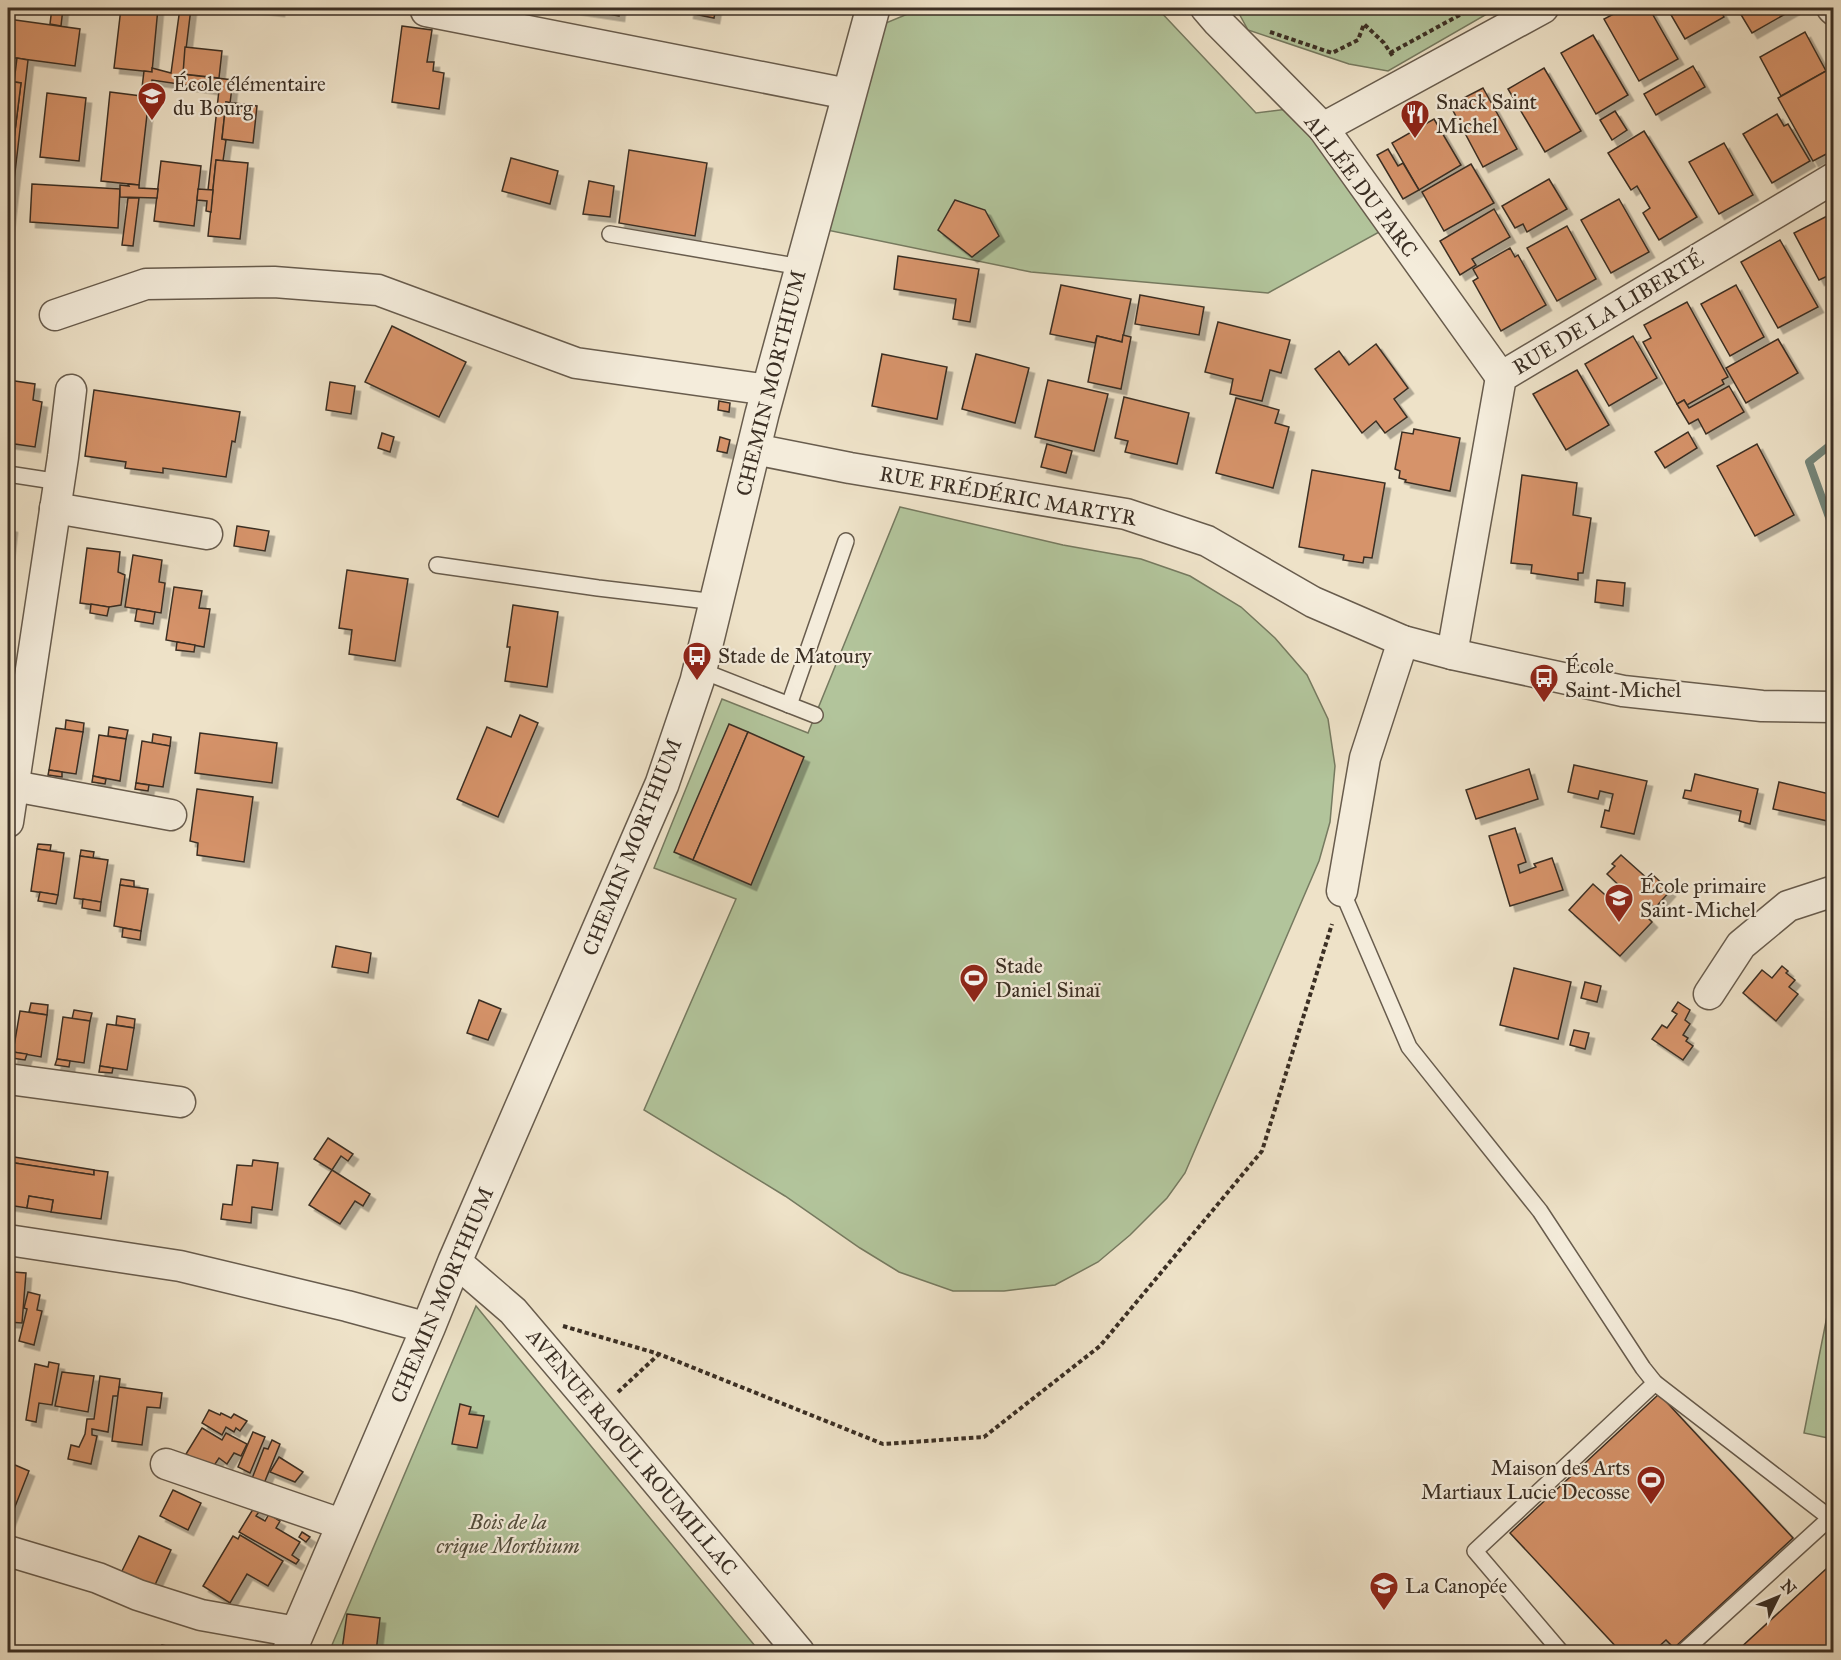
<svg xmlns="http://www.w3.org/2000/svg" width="1841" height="1660" font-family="'IM FELL Great Primer',serif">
<defs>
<filter id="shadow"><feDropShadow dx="5.5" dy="5.5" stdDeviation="0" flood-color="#0004"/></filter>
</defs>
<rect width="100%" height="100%" fill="#eee2c8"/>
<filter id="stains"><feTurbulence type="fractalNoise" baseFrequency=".00333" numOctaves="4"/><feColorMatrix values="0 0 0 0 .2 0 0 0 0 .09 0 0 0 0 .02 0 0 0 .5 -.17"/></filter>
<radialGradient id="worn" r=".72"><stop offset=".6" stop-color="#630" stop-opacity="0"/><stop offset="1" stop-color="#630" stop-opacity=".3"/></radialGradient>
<g fill="#b2c49b" stroke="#767a60" stroke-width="1.5">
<path d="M922 8H1157L1256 113 1288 109 1314 139 1381 231 1268 293 1031 272 822 229 881 25Z"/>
<path d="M1236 8H1484L1487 14 1388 71 1349 64 1248 30Z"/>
<path d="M900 507 1063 545 1141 559 1190 576 1241 607 1275 638 1307 675 1328 719 1335 766 1330 822 1319 861 1185 1173 1167 1198 1130 1235 1098 1262 1055 1285 1004 1291H953L899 1272 860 1248 785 1196 644 1110 736 899 654 868 722 699 808 733Z"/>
<path d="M476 1306 760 1652H329Z"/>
<path d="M1828 1311 1834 1312 1833 1439 1804 1433Z"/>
</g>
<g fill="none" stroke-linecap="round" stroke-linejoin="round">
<path stroke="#748579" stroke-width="8" d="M1834 442 1809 462 1834 531"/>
</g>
<g fill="#d6936a" stroke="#3b2f24" stroke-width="1.5" filter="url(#shadow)">
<path d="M52 8H63L61 26 50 24Z"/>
<path d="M121 8H158L152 72 114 68Z"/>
<path d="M180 8H191L183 74 233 80 230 103 226 102 222 139 226 140 223 161 216 160 213 190H208L219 90 152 80 149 97 141 96 144 71 152 72V68L171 73Z"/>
<path d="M253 8H279V11Z"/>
<path d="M575 8H620L619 16 575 9Z"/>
<path d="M689 8H716L714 18 688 13Z"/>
<path d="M1625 8H1649L1678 59 1639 81 1604 19Z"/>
<path d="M1667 8H1719L1724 17 1685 39Z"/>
<path d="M1737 8H1793L1794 9 1752 33Z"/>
<path d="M8 19 80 29 75 66 8 57Z"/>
<path d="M402 26 432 30 427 62H434L433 71 444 73 439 109 392 102Z"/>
<path d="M1805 32 1826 71 1781 96 1760 57Z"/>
<path d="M1593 35 1628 95 1596 114 1561 53Z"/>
<path d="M185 47 222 51 219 78 183 74Z"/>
<path d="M17 58 28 60 8 233V170L10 171 21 83 14 82Z"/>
<path d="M1693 66 1705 87 1656 115 1644 94Z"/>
<path d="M1544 68 1581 131 1545 152 1508 89Z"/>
<path d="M1826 71 1834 84V150L1813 161 1778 98Z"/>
<path d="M8 81 21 83 10 171 8 170Z"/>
<path d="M1483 88 1517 149 1483 167 1450 105Z"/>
<path d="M110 92 149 97 139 185 101 181Z"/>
<path d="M47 93 86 98 79 161 40 157Z"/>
<path d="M226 102 257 106 253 143 222 139Z"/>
<path d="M1615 111 1627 130 1612 140 1600 120Z"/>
<path d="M1777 114 1784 126 1788 124 1810 161 1772 183 1743 134Z"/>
<path d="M1434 119 1461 165 1419 190 1392 143Z"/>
<path d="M1644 131 1697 217 1659 240 1643 213 1650 208 1637 186 1631 190 1608 153Z"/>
<path d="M1724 143 1753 195 1719 214 1689 162Z"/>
<path d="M1388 149 1398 166 1403 163 1419 190 1403 199 1377 155Z"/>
<path d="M629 150 707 163 695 236 619 223Z"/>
<path d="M511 158 558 171 550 204 502 191Z"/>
<path d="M216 160 248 163 240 239 208 236Z"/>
<path d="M161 161 201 166 194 226 154 221Z"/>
<path d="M1471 164 1494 203 1444 231 1422 192Z"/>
<path d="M1549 179 1567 209 1527 232 1523 224 1515 228 1502 206Z"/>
<path d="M589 181 614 186 610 217 583 214Z"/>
<path d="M32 184 120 189 118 228 30 222Z"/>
<path d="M128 184 139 185V188L158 189 157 198 120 197V185L129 186Z"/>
<path d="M198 189 213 190 211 212 206 211 207 201 197 200Z"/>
<path d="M128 198H139L133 246 122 245Z"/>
<path d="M1619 199 1649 252 1611 273 1581 220Z"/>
<path d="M955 200 985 210 999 236 972 257 938 230Z"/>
<path d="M1494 209 1510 237 1472 259 1476 265 1460 275 1440 241Z"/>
<path d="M1833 213 1834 273 1819 280 1794 233Z"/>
<path d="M1567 226 1596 279 1557 301 1527 248Z"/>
<path d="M1780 240 1818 307 1778 328 1741 262Z"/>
<path d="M1510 248 1515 257 1518 255 1546 305 1501 331 1473 281 1478 278 1473 269Z"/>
<path d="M898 256 979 269 970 322 953 319 956 299 894 289Z"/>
<path d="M1061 285 1131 299 1122 342 1097 336 1095 343 1050 334Z"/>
<path d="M1736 285 1764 337 1730 356 1701 304Z"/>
<path d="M1140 295 1204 307 1199 335 1135 324Z"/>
<path d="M1687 302 1728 377 1722 380 1724 384 1687 405 1684 400 1677 404 1643 342 1651 338 1644 325Z"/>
<path d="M1218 322 1290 340 1281 373 1270 370 1262 401 1230 394 1233 379 1205 372Z"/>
<path d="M392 326 466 362 439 417 365 382Z"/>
<path d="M1123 335 1131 337 1121 389 1088 382 1097 336 1122 342Z"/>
<path d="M1633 336 1657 378 1609 406 1585 364Z"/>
<path d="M1778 339 1798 373 1746 403 1726 368Z"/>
<path d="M1376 344 1408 388 1394 399 1407 417 1385 433 1376 421 1362 433 1315 369 1339 351 1349 365Z"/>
<path d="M882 354 947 367 937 419 872 406Z"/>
<path d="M976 354 1029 368 1015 423 962 409Z"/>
<path d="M1577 370 1609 425 1566 450 1533 394Z"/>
<path d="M8 380 35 384 33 400 42 402 35 447 8 443Z"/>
<path d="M1048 380 1108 394 1094 451 1035 437Z"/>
<path d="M330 382 355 386 351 414 326 410Z"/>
<path d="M1729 386 1744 412 1706 434 1698 419 1689 424 1677 404 1684 400 1689 408Z"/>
<path d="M94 390 240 412 235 442 232 441 226 477 163 468V473L125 468 126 462 85 456Z"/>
<path d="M1124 397 1189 413 1177 464 1125 452 1128 441 1115 438Z"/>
<path d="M1236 398 1279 410 1275 423 1289 427 1273 488 1216 473Z"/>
<path d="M719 401 730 403 729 412 718 410Z"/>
<path d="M1414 429 1460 438 1450 491 1405 482 1406 480 1399 478 1400 471 1395 469 1402 432 1413 434Z"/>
<path d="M1688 432 1697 448 1665 468 1655 452Z"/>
<path d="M382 433 394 437 390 452 378 448Z"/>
<path d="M720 437 730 440 727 453 717 451Z"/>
<path d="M1047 444 1072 451 1066 473 1041 467Z"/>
<path d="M1757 444 1794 515 1755 536 1717 466Z"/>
<path d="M1312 470 1385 483 1372 558 1364 557 1363 563 1343 560 1344 555 1299 547Z"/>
<path d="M1522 475 1577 483 1573 515 1591 518 1583 573H1578V580L1531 573 1532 565 1511 563Z"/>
<path d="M8 526 12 527 9 553H8Z"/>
<path d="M237 526 269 531 265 551 234 546Z"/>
<path d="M87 548 120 552 118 572 125 575 121 605 109 607 80 603Z"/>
<path d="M133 555 162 560 159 582 165 583 161 613 125 607Z"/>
<path d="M347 570 408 579 395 661 349 654 352 630 339 628Z"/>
<path d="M1597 580 1625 583 1623 606 1595 602Z"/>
<path d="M174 587 202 591 199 608 210 609 204 647 166 640Z"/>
<path d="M91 604 109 607 107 616 90 613Z"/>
<path d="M513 605 558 612 547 687 505 681 510 647H507Z"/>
<path d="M137 609 155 612 153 624 135 621Z"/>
<path d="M177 642 195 645 194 652 176 650Z"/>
<path d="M520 715 538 723 498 817 457 799 487 727 511 737Z"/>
<path d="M66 720 84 723 83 732 65 730Z"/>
<path d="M729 724 748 732 693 860 674 852Z"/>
<path d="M109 727 128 730 126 739 108 736Z"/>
<path d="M56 728 83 732 76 774 49 770Z"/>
<path d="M748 732 804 757 751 885 693 860Z"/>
<path d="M200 733 277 743 272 783 195 773Z"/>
<path d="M153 734 171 737 170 746 152 743Z"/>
<path d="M99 735 126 739 120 781 93 776Z"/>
<path d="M142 741 170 746 163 787 136 783Z"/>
<path d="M1574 765 1647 781 1634 834 1601 827 1605 810 1609 811 1613 794 1600 791 1598 799 1568 792Z"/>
<path d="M1529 769 1538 799 1476 819 1466 790Z"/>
<path d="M49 770 62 772V777L48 775Z"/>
<path d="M1695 774 1758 789 1750 824 1739 821 1741 811 1683 798 1685 790 1691 791Z"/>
<path d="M93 776 106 779 105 784 92 782Z"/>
<path d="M1779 782 1834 795V814L1832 822 1773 809Z"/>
<path d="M136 783 149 785 148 791 135 789Z"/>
<path d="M197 789 253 797 244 862 197 855 198 843 190 841Z"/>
<path d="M1515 828 1526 862 1518 865 1520 873 1536 867 1534 864 1552 858 1563 890 1510 906 1489 836Z"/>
<path d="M38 844 51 845 50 851 37 849Z"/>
<path d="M37 849 64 853 58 895 31 891Z"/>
<path d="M81 850 94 852 93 858 80 856Z"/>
<path d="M1621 855 1649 880 1654 876 1670 891 1655 908 1650 903 1642 912 1652 922 1620 956 1569 910 1593 884 1613 902 1624 890 1607 874 1615 866 1612 864Z"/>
<path d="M80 856 108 860 101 902 74 898Z"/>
<path d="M121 879 134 881V887L120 885Z"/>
<path d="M120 885 148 889 141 931 114 926Z"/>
<path d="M40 892 58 895 56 904 38 901Z"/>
<path d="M83 899 101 902 100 911 82 908Z"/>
<path d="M123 928 141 931 140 940 122 937Z"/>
<path d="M336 946 371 953 368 973 332 967Z"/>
<path d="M1782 966 1788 971 1786 973 1795 980 1789 987 1798 994 1776 1021 1743 993 1762 970 1772 978Z"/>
<path d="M1514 968 1571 982 1558 1039 1500 1025Z"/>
<path d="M1585 982 1601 986 1597 1002 1581 998Z"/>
<path d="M479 1000 501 1009 488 1040 467 1033Z"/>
<path d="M1678 1002 1690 1010 1685 1020 1690 1024 1683 1035 1688 1038 1686 1041 1693 1046 1683 1060 1652 1039 1662 1025 1667 1028 1677 1014 1672 1011Z"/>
<path d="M31 1003 48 1005 47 1015 29 1012Z"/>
<path d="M74 1010 92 1013 90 1021 72 1019Z"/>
<path d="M20 1011 47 1015 41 1057 13 1052Z"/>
<path d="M117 1016 135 1019 134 1028 116 1025Z"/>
<path d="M63 1017 90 1021 84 1063 57 1059Z"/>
<path d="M107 1024 134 1028 127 1070 100 1066Z"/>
<path d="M1574 1030 1589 1033 1585 1049 1570 1045Z"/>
<path d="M13 1052 27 1054 25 1060 12 1058Z"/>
<path d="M57 1059 70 1061 69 1067 55 1065Z"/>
<path d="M100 1066 113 1068 112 1073 99 1072Z"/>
<path d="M328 1138 353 1154 348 1161 341 1156 332 1170 314 1159Z"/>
<path d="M8 1156 94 1170V1175L8 1162Z"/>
<path d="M253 1160 278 1163 272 1210 252 1207 251 1223 221 1219 223 1204 232 1205 237 1165 252 1166Z"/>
<path d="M8 1162 94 1175V1170L108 1172 101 1219 51 1212 53 1200 29 1196 27 1208 8 1205Z"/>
<path d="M332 1170 370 1194 363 1206 355 1201 340 1224 309 1205Z"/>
<path d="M29 1196 53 1200 51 1212 27 1208Z"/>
<path d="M13 1272 26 1273 22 1323 8 1322V1281H12Z"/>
<path d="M28 1292 40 1295 37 1310 42 1311 34 1345 19 1341 27 1309 24 1308Z"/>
<path d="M49 1362 59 1364 52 1405 39 1403 36 1422 26 1420 35 1364 48 1367Z"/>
<path d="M62 1372 94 1376 88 1412 55 1406Z"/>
<path d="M100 1376 120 1379 118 1396H113L108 1432 92 1429V1435L97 1436 91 1464 68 1459 71 1445 79 1447 85 1434 87 1419H94Z"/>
<path d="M119 1387 162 1393 160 1408 147 1407 142 1445 112 1441Z"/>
<path d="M1659 1394 1793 1538 1674 1648 1666 1640 1653 1652H1621L1510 1533Z"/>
<path d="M460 1404 471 1407 469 1414 484 1416 477 1448 452 1444Z"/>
<path d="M209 1410 220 1415 221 1413 231 1418 234 1414 247 1421 240 1431 236 1428 234 1432 226 1427 222 1435 202 1423Z"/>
<path d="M202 1428 222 1440 226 1433 247 1444 241 1456 234 1453 227 1464 219 1458 211 1470 186 1454Z"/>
<path d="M253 1432 265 1437 250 1473 238 1467Z"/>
<path d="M272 1440 280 1444 263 1486 251 1481 264 1448 268 1449Z"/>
<path d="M279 1457 303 1472 295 1482 270 1472Z"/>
<path d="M8 1462 29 1471 9 1522 8 1521Z"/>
<path d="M173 1490 201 1503 188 1530 160 1516Z"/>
<path d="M255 1506 261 1509 256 1516 265 1521 269 1514 280 1521 276 1528 300 1542 292 1555 299 1560 296 1564 239 1532Z"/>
<path d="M302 1532 310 1537 306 1542 299 1537Z"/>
<path d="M240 1535 283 1561 268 1586 247 1574 230 1603 203 1586 233 1536 238 1539Z"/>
<path d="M139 1536 171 1550 154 1587 121 1573Z"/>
<path d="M1826 1569 1834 1577V1652H1738L1737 1651Z"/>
<path d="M347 1614 380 1618 376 1652H332V1650H342Z"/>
<path d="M162 1645 191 1651V1652H161Z"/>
</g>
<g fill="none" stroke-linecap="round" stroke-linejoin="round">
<g stroke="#685c4d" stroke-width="18">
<g id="service">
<path d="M610 234 801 267"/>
<path d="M8 474 60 482"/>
<path d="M437 565 598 588 716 602"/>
<path d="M700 670 815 715"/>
<path d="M789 705 846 541"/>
<path d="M1342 891 1409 1047 1540 1211 1643 1368 1655 1383 1834 1521"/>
<path d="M1561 1652 1475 1551 1655 1383"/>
<path d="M1683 1652 1830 1518"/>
</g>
</g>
<g stroke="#685c4d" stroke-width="33">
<g id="minor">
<path d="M1206 8 1218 22 1323 128 1501 377"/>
<path d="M1832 8 1834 10"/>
<path d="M426 11 848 94"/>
<path d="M1323 128 1543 8"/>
<path d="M55 315 146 284 274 282 378 290 576 363 768 390"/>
<path d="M754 449 850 468 1126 514 1207 541 1313 602 1403 641 1452 654 1623 691 1762 706 1834 707"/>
<path d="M55 508 207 534"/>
<path d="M1452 654 1501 377 1834 178"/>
<path d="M8 785 171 815"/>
<path d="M8 822 63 457 71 390"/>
<path d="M1342 891 1365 758 1403 641"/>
<path d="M1709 994 1741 945 1788 906 1834 891"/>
<path d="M8 1079 180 1102"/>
<path d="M8 1240 180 1266 347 1306 428 1328"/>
<path d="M455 1261 513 1311 598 1411 799 1652"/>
<path d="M166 1464 344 1525"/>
<path d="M8 1551 98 1578 138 1595 201 1615 297 1632"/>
</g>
</g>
<g stroke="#685c4d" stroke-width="36">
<path id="tertiary" d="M289 1652 428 1328 455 1261 662 784 697 681 762 414 873 8"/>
</g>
<g stroke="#3b2f24" stroke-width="4" stroke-dasharray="4.5 3" stroke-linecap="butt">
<path d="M1270 32 1332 53 1358 40 1364 24 1384 43 1394 58"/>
<path d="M1390 53 1467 11"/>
<path d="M563 1326 659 1354 883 1444 984 1437 1100 1346 1262 1151 1332 924"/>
<path d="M618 1392 659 1354"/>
</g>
<use href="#service" stroke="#f4ecdb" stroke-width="15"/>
<use href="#minor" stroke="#f4ecdb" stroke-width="30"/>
<use href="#tertiary" stroke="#f4ecdb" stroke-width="33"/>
</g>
<defs>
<g id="school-pin" transform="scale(1.5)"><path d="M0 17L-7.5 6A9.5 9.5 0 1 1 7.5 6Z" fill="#8f2418" stroke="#f4ecdb"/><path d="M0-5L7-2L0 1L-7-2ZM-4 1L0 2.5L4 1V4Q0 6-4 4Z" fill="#fff"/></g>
<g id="restaurant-pin" transform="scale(1.5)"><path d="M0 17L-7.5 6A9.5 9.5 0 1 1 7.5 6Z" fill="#8f2418" stroke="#f4ecdb"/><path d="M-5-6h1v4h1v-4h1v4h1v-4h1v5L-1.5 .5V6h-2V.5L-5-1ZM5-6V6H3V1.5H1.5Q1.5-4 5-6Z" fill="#fff"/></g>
<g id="bus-pin" transform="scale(1.5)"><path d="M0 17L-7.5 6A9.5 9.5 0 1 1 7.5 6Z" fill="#8f2418" stroke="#f4ecdb"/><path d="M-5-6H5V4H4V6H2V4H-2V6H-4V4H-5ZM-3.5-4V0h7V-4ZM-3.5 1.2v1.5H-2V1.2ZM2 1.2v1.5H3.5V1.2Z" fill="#fff"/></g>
<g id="stadium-pin" transform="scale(1.5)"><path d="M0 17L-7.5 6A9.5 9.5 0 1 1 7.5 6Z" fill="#8f2418" stroke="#f4ecdb"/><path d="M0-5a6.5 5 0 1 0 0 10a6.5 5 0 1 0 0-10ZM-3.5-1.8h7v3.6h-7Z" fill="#fff"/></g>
</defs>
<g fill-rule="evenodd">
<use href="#school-pin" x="152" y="96"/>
<use href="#restaurant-pin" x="1415" y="114"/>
<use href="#bus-pin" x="697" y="656"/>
<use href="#bus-pin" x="1544" y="678"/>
<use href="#school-pin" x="1619" y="898"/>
<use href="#stadium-pin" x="974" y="978"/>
<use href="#stadium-pin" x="1651" y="1480"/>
<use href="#school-pin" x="1384" y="1586"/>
</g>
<g text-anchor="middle" stroke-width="4.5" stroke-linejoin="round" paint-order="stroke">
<g font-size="21" fill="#3b2f24" stroke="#f4ecdb" text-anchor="start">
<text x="173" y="91">École élémentaire<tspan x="173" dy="24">du Bourg</tspan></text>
<text x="1436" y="109">Snack Saint<tspan x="1436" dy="24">Michel</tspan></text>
<text x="718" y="663">Stade de Matoury</text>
<text x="1565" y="673">École<tspan x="1565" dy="24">Saint-Michel</tspan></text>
<text x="1640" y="893">École primaire<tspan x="1640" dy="24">Saint-Michel</tspan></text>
<text x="995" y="973">Stade<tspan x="995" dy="24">Daniel Sinaï</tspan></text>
<text x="1630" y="1475" text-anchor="end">Maison des Arts<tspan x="1630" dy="24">Martiaux Lucie Decosse</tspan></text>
<text x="1405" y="1593">La Canopée</text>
</g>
<g font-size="21" fill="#3b2f24" stroke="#f4ecdb">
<text transform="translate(1361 186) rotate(53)" y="7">ALLÉE DU PARC</text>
<text transform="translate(1608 313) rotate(-31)" y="7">RUE DE LA LIBERTÉ</text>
<text transform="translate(771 383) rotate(-76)" y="7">CHEMIN MORTHIUM</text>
<text transform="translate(1008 496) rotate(10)" y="7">RUE FRÉDÉRIC MARTYR</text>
<text transform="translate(632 847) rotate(-68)" y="7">CHEMIN MORTHIUM</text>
<text transform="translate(442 1295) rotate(-67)" y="7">CHEMIN MORTHIUM</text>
<text transform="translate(632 1452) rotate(50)" y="7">AVENUE RAOUL ROUMILLAC</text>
</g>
<g font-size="21" font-style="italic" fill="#534d3c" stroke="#f4ecdb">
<text x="508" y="1529">Bois de la<tspan x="508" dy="24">crique Morthium</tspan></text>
</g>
</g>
<rect width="1841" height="1660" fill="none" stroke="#eee2c8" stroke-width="30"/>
<rect x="9" y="9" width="1823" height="1642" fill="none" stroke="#3b2f24" stroke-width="3"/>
<rect x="15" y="15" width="1811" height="1630" fill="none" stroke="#3b2f24" stroke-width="1.5"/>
<g transform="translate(1778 1597) rotate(47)" stroke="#f4ecdb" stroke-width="4.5" paint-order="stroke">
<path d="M0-4.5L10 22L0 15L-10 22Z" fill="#3b2f24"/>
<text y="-9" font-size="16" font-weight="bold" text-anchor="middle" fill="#3b2f24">N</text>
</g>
<rect width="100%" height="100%" filter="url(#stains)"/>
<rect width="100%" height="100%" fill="url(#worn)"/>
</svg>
